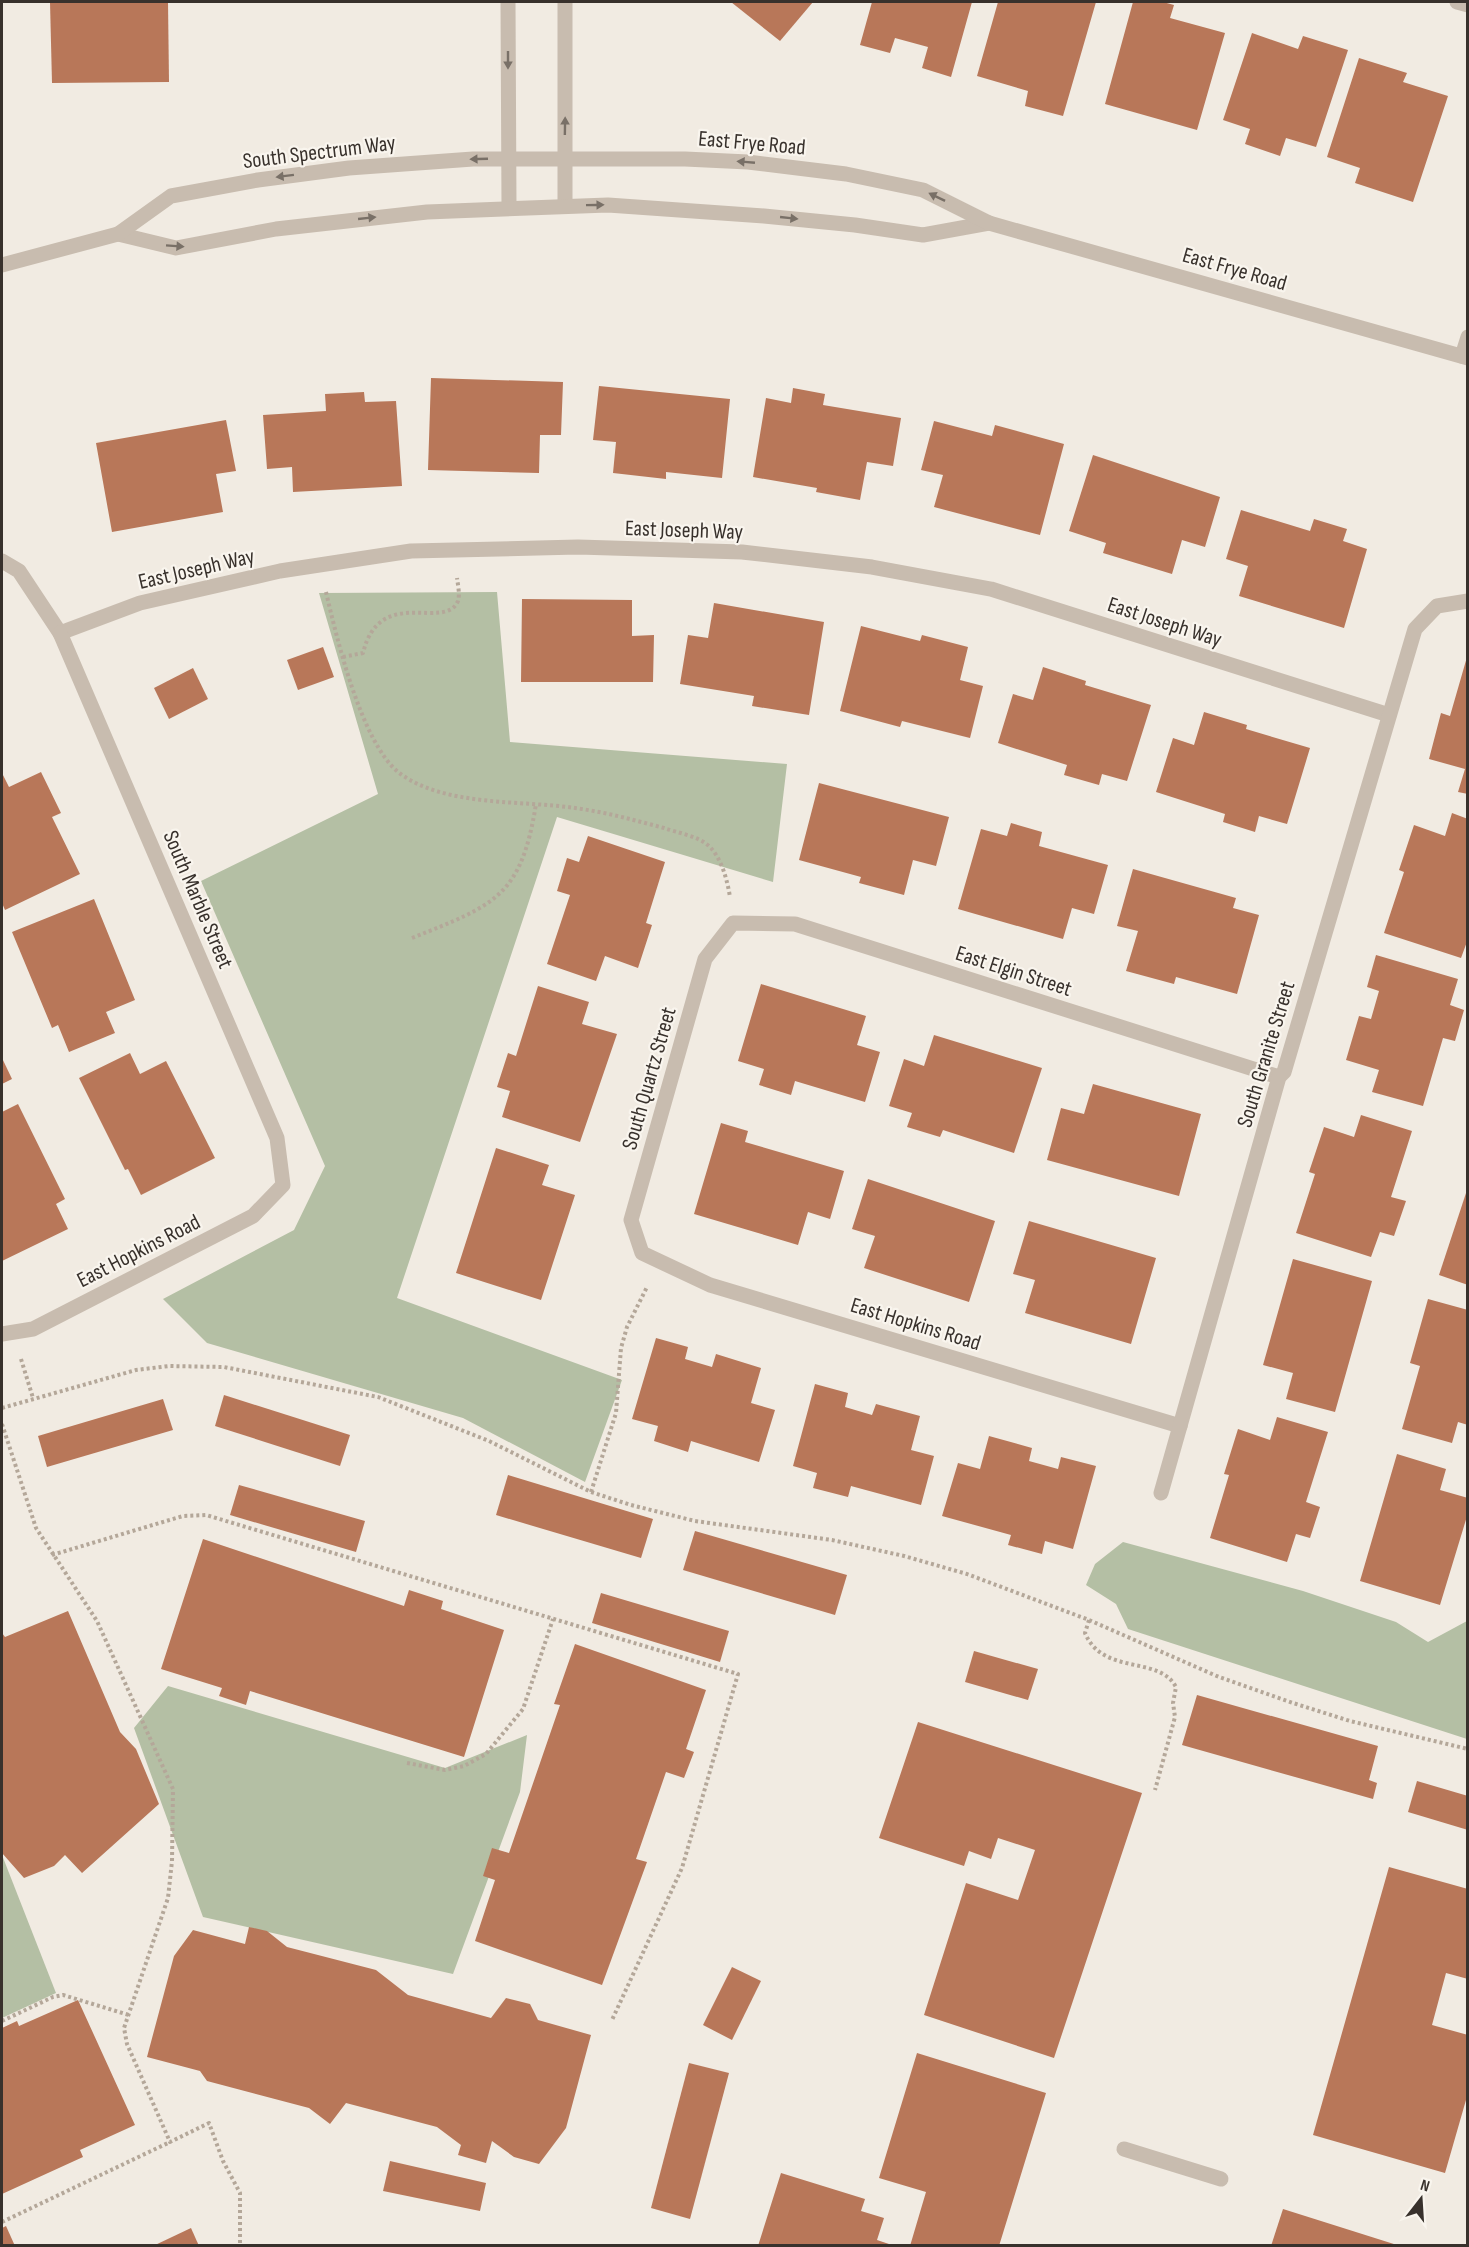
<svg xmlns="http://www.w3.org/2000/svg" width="1469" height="2247" font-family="'Sofia Sans Condensed',sans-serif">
<rect width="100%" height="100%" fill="#f1ebe2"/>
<g fill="#b4bfa4">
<path d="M497 592 510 742 787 764 773 882 557 817 397 1298 622 1380 585 1482 463 1418 207 1343 163 1299 294 1230 325 1166 201 881 378 794 319 593Z"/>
<path d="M1123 1542 1303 1591 1396 1622 1428 1642 1467 1621V1739L1128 1629 1116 1604 1086 1585 1095 1564Z"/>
<path d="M168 1686 445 1768 527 1735 520 1792 453 1974 203 1917 134 1728Z"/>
<path d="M2 1855 56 1993 2 2018Z"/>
</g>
<g fill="#b87759">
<path d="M50 2H168L169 82 52 83Z"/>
<path d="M731 2H813L780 41Z"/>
<path d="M872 2H972L951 77 922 68 928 47 895 38 890 53 860 45Z"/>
<path d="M998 2H1096L1063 116 1025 106 1028 91 977 76Z"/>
<path d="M1133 2H1163L1174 5 1170 18 1225 33 1197 130 1105 104Z"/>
<path d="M1252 33 1298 49 1303 36 1348 50 1316 147 1286 138 1280 156 1245 144 1250 129 1223 120Z"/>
<path d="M1359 58 1407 73 1403 82 1448 96 1413 202 1355 183 1360 168 1327 157Z"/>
<path d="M431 378 563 382 561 435H540L539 473 428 470Z"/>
<path d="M599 386 730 399 722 478 666 472V479L613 473 616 442 593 440Z"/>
<path d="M793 388 825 394 823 405 901 418 893 466 867 462 860 500 816 492 817 488 753 477 766 398 791 403Z"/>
<path d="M364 392 365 402 396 401 402 486 293 492 292 467 267 469 263 415 326 411 325 394Z"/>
<path d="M226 420 236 471 216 474 223 512 112 532 96 443Z"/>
<path d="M934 421 992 436 995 425 1064 444 1040 535 934 507 943 475 921 470Z"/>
<path d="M1093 455 1220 497 1205 547 1182 540 1172 574 1103 553 1106 543 1069 531Z"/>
<path d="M1241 510 1310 531 1314 519 1347 529 1343 541 1367 549 1344 628 1239 596 1248 566 1226 559Z"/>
<path d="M522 599 632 600V636L654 635 653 682H521Z"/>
<path d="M714 603 824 622 809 715 752 706 754 696 680 684 688 635 708 638Z"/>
<path d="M861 626 920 641 922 635 968 647 960 680 983 686 970 738 902 721 900 727 840 711Z"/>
<path d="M323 647 334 677 298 690 287 660Z"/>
<path d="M1467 657H1468V794L1458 792 1465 769 1429 759 1441 713 1450 716Z"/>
<path d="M1043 667 1086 681 1085 685 1151 705 1127 781 1102 774 1099 785 1064 775 1067 765 998 743 1013 694 1033 700Z"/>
<path d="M193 668 208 699 169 719 154 688Z"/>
<path d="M1204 712 1247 725 1246 729 1310 748 1287 824 1259 816 1255 832 1223 822 1225 814 1156 792 1173 738 1194 745Z"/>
<path d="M41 772 61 813 52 817 80 874 5 910 2 903V773L9 787Z"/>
<path d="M819 783 949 817 936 866 913 860 904 895 859 883 861 877 799 860Z"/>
<path d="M1452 813 1468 819V939L1461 958 1384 933 1404 872 1399 870 1414 825 1445 836Z"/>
<path d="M1011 823 1042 832 1039 846 1108 865 1094 914 1072 908 1063 939 958 909 981 829 1007 836Z"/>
<path d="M588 836 665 862 646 923 652 925 638 968 605 956 596 981 547 964 570 895 557 891 567 858 579 862Z"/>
<path d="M1133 869 1236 898 1233 908 1259 915 1237 994 1176 977 1174 984 1126 971 1138 931 1117 926Z"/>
<path d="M94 899 135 1000 106 1012 115 1033 69 1052 58 1025 52 1028 12 932Z"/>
<path d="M1376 955 1458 979 1450 1005 1464 1010 1455 1041 1443 1038 1423 1106 1372 1092 1379 1070 1346 1060 1359 1016 1371 1019 1379 991 1367 987Z"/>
<path d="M761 984 866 1016 857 1045 880 1052 865 1102 795 1081 791 1095 759 1085 764 1069 738 1061Z"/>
<path d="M538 986 589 1002 582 1024 617 1034 580 1142 502 1117 510 1091 497 1087 508 1053 516 1056Z"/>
<path d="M934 1035 1042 1068 1014 1153 943 1130 940 1137 907 1127 912 1113 889 1106 904 1059 924 1066Z"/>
<path d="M130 1053 140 1074 166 1061 215 1158 141 1195 128 1169 125 1170 79 1078Z"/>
<path d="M2 1058 12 1079 2 1084Z"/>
<path d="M1093 1084 1201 1114 1179 1196 1047 1160 1061 1108 1084 1114Z"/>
<path d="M18 1104 65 1199 56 1204 68 1229 2 1261V1112Z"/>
<path d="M1361 1115 1412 1131 1391 1197 1406 1201 1394 1236 1380 1232 1371 1257 1296 1233 1315 1174 1309 1172 1324 1127 1354 1137Z"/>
<path d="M721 1123 748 1131 745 1142 844 1171 830 1219 808 1212 798 1245 694 1214Z"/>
<path d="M496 1148 549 1165 542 1185 575 1195 541 1300 456 1273Z"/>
<path d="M868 1179 995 1221 969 1302 864 1268 875 1236 852 1229Z"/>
<path d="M1467 1190H1468V1285L1439 1275Z"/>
<path d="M1029 1221 1156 1258 1131 1344 1025 1313 1035 1280 1013 1274Z"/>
<path d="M1293 1259 1372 1281 1335 1412 1286 1399 1293 1373 1263 1365Z"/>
<path d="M1428 1299 1468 1310V1425L1458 1422 1452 1443 1402 1429 1420 1366 1410 1363Z"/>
<path d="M656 1338 688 1347 685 1359 712 1367 716 1354 761 1368 751 1403 775 1410 759 1462 691 1441 688 1452 654 1441 658 1426 632 1419Z"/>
<path d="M815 1384 848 1393 845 1407 872 1415 876 1404 920 1416 911 1450 934 1456 921 1505 851 1486 848 1497 813 1488 817 1473 793 1466Z"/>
<path d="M224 1395 350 1435 340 1466 215 1426Z"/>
<path d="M163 1399 173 1430 47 1467 38 1436Z"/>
<path d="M1277 1417 1328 1432 1306 1502 1320 1507 1310 1538 1296 1534 1287 1562 1210 1538 1229 1475 1224 1474 1238 1429 1270 1440Z"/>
<path d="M989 1436 1032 1448 1029 1461 1058 1469 1061 1457 1096 1466 1073 1549 1045 1541 1042 1554 1008 1545 1011 1535 942 1516 958 1463 980 1469Z"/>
<path d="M1397 1454 1446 1469 1440 1490 1468 1498V1513L1440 1605 1360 1581Z"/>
<path d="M508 1475 653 1519 641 1558 496 1515Z"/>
<path d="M239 1485 365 1521 356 1552 230 1515Z"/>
<path d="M695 1531 847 1575 835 1615 683 1570Z"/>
<path d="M203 1539 404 1606 409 1590 443 1601 441 1609 504 1630 464 1757 250 1691 246 1705 219 1696 222 1688 161 1669Z"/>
<path d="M601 1593 729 1631 720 1662 592 1623Z"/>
<path d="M68 1611 120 1732 136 1749 159 1804 82 1873 65 1855 54 1866 24 1878 2 1853V1633L5 1637Z"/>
<path d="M575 1644 706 1690 686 1749 694 1752 684 1778 666 1772 636 1859 647 1862 602 1985 475 1941 495 1880 483 1876 492 1848 509 1853 560 1705 554 1704Z"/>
<path d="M974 1651 1038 1669 1028 1700 965 1682Z"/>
<path d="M1197 1695 1378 1746 1369 1780 1377 1783 1373 1799 1182 1745Z"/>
<path d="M918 1722 1142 1793 1054 2058 924 2015 966 1883 1018 1900 1035 1850 998 1838 991 1859 969 1851 964 1866 879 1838Z"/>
<path d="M1417 1781 1468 1796V1830L1408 1812Z"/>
<path d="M1389 1867 1468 1889V1979L1446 1973 1432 2025 1468 2035V2093L1445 2173 1313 2135Z"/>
<path d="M249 1927 267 1931 287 1947 376 1970 408 1995 491 2018 506 1998 530 2004 538 2020 591 2035 566 2128 539 2164 514 2157 492 2141 486 2163 458 2155 461 2145 437 2127 346 2103 330 2124 309 2108 207 2081 200 2071 147 2057 174 1956 193 1930 245 1944Z"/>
<path d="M732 1967 761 1981 732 2040 703 2025Z"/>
<path d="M78 2000 135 2125 80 2150 83 2157 2 2194V2028L17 2021 19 2026Z"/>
<path d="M917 2053 1046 2093 999 2246H910L926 2192 879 2178Z"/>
<path d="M689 2063 729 2073 690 2219 651 2208Z"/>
<path d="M390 2161 486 2183 480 2211 383 2191Z"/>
<path d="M781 2173 865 2199 861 2211 884 2218 877 2240 895 2246H758Z"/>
<path d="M1283 2209 1397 2245V2246H1271Z"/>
<path d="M6 2226 15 2246H2V2228Z"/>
<path d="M191 2228 199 2246H153Z"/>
</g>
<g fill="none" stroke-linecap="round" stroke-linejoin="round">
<g stroke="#b4a799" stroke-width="4" stroke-dasharray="3 3" stroke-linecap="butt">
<path d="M326 592C337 639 361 741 398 772 443 807 521 800 575 808 605 812 634 820 664 828 678 833 699 836 710 847 722 860 727 879 730 897"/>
<path d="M343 657 363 653C380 584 445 632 458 601 460 595 458 585 457 578"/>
<path d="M412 938C494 905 521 898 536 804"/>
<path d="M21 1359 33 1398"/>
<path d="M2 1408 136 1370 169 1366 224 1367 378 1397 489 1441 591 1492 631 1505 695 1521 832 1540 904 1556 967 1574 1089 1620 1219 1677 1293 1703 1350 1721 1468 1749"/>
<path d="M2 1424 36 1528 97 1621 173 1789 172 1861 168 1898 124 2028 127 2044 170 2142 209 2123 223 2161 240 2193V2246"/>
<path d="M591 1492 616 1413 621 1348 627 1327 647 1287"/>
<path d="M52 1555 183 1516 206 1515 738 1674 682 1868 612 2020"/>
<path d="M1089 1620 1085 1633C1103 1676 1159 1655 1176 1687L1173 1703 1175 1717 1155 1790"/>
<path d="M407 1763 445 1770 464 1766 486 1754 523 1709 553 1619"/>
<path d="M2 2021 53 1997 63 1995 129 2015"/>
<path d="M2 2222 170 2142"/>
</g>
<g stroke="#c8bcaf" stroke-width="15">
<path d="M508 2 509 207"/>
<path d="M1457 2 1468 5"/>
<path d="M565 206V2"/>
<path d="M1462 356 1468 337"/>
<path d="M2 561 19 571 60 633 140 603 280 571 411 551 578 547 742 552 872 567 991 589 1389 715"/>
<path d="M2 1334 33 1329 253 1216 283 1185 277 1138 60 633"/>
<path d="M1180 1426 710 1285 642 1253 631 1220 705 959 733 923 795 924 1279 1077"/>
<path d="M1161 1493 1279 1077 1284 1072 1415 629 1437 606 1468 601"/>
<path d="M1124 2149 1221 2179"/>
</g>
<g stroke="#c8bcaf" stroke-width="15">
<path d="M118 234 176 248 276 229 427 212 608 205 764 216 855 225 923 235 989 223"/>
<path d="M2 265 118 234 171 196 258 180 349 168 473 159H685L748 162 846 174 923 190 989 223 1468 358"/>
</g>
</g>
<defs><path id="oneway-solid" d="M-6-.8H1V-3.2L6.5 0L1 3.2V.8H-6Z" transform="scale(1.5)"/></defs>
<g fill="#797067">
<use href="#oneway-solid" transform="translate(508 60) rotate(90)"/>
<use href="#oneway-solid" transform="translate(565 126) rotate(-89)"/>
<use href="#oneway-solid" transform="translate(479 159) rotate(178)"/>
<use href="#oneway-solid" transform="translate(746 162) rotate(-175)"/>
<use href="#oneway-solid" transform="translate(285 176) rotate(173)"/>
<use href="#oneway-solid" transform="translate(937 197) rotate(-154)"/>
<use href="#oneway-solid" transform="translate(595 205) rotate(-1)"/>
<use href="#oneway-solid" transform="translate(367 218) rotate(-6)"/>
<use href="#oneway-solid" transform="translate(789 218) rotate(6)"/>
<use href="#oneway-solid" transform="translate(175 246) rotate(4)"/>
</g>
<g text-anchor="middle" stroke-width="4.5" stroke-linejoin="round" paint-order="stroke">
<g font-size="22" fill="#38312c" stroke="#f9f5ee">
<text transform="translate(752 142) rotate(5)" y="8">East Frye Road</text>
<text transform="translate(319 151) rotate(-7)" y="8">South Spectrum Way</text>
<text transform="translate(1235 268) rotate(16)" y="8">East Frye Road</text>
<text transform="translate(684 529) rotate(2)" y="8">East Joseph Way</text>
<text transform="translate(196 568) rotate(-13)" y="8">East Joseph Way</text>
<text transform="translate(1165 621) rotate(18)" y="8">East Joseph Way</text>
<text transform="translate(199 899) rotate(67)" y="8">South Marble Street</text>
<text transform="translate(1014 970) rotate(18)" y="8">East Elgin Street</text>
<text transform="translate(1265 1054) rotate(-73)" y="8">South Granite Street</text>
<text transform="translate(648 1078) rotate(-74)" y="8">South Quartz Street</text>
<text transform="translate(138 1250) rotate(-27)" y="8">East Hopkins Road</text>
<text transform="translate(916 1323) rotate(17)" y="8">East Hopkins Road</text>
</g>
</g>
<rect width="1469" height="2247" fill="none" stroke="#38312c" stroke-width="6"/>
<g transform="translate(1421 2199) rotate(17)" stroke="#f9f5ee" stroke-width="4.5" paint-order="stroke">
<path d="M0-4.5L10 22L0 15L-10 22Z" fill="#38312c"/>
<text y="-9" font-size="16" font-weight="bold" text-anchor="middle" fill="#38312c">N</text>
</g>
</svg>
